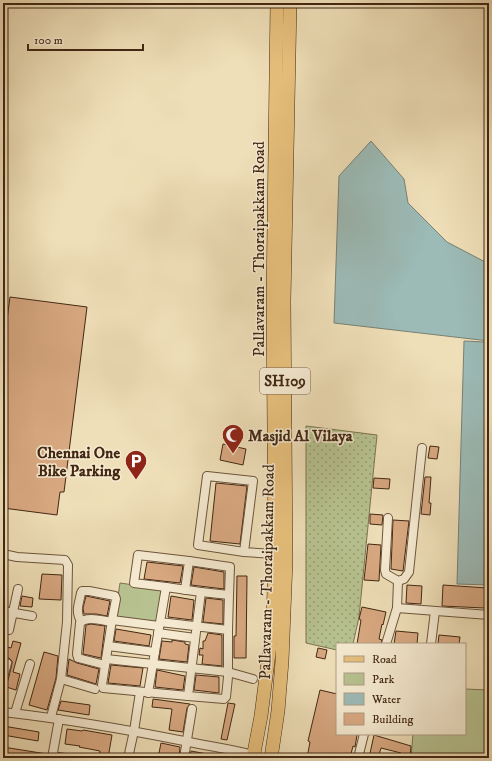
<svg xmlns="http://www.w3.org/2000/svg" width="492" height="761" font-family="'IM FELL DW Pica',serif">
<defs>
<pattern id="grass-dots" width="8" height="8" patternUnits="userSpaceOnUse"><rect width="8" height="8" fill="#b7c290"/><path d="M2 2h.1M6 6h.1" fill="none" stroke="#969e74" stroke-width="1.8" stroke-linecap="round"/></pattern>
</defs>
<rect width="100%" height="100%" fill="#efdfb8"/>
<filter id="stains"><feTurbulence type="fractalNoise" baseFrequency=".005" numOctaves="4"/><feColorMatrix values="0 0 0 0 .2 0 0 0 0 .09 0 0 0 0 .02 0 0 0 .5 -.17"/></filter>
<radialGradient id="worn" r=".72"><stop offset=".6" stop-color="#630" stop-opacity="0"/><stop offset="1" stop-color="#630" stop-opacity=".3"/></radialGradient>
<path fill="url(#grass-dots)" stroke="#7c7452" d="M306 426 377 435 359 617 353 644H337V650L306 643Z"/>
<g fill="#b7c290" stroke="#7c7452">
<path d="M120 583 162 589 157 623 115 616Z"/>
<path d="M465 689 489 690V758H411L413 734H465Z"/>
</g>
<g fill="#9cbbb7" stroke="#788075">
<path d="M371 141 404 179 408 203 447 242 489 264V341L334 323 339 176Z"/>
<path d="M464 341 484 342 489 344V585L457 584Z"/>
</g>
<g fill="#d8a881" stroke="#422713">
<path d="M10 297 87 307 64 492H60L57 515 3 508V350Z"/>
<path d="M223 444 246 449 243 465 220 460Z"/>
<path d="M430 446 439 447 437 459 428 458Z"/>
<path d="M425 477H431L429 503H431L430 515 421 514Z"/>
<path d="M374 478 390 479 389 489 373 488Z"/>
<path d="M216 483 247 486 240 544 210 541Z"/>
<path d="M370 514 383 515 382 525 370 524Z"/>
<path d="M393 520 409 521 403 571 391 569Z"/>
<path d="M368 544 381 545 379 581 364 580Z"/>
<path d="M147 562 183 566 180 583 144 579Z"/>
<path d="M194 567 224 572V589L191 585Z"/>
<path d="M42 574 62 575 61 600 39 599Z"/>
<path d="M237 576H247L246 658H234V636H236Z"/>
<path d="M407 585 422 586 421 604 406 603Z"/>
<path d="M443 585 487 588 485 608 442 606Z"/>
<path d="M22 596 33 598 32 607 20 606Z"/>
<path d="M86 596 110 601 107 616 96 614H84L83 608Z"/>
<path d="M171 596 194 600 192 620 168 617Z"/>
<path d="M206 598 223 600V624L203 622Z"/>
<path d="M362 607 386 612 383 625 382 624 379 639 382 640 381 644H357L361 620 359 619Z"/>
<path d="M91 624 105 626 101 658 83 654 86 625Z"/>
<path d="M116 629 151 635 149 646 114 641Z"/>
<path d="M396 631 418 633 417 644H394Z"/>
<path d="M208 633 222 635V666L202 664 203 655H199L200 648 203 649V641H205Z"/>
<path d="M439 635 460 637 459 644H438Z"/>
<path d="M172 640 185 642V644L189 645 187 662 159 659 162 641 172 642Z"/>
<path d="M13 641 21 643 13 672 20 674 16 690 3 686V683L7 682 8 680 12 664V661L9 658 3 659V646L11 648Z"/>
<path d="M318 648 327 650 325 659 316 657Z"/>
<path d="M44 652 58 656 56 678 47 710 29 705Z"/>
<path d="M69 659 77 663 99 669 96 684 67 675Z"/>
<path d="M111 665 143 668 140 686 108 683Z"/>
<path d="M157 670 185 676 183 690 155 687Z"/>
<path d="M196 675 219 677V693L194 690Z"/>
<path d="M320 690 337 694V734H356L357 735 355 747 353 746 350 758H307L310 742 308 741Z"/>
<path d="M153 699 190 704 187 708 183 732 169 730 172 709 152 707Z"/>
<path d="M61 701 90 705 89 715 58 710Z"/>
<path d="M228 703 235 704 227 740 221 739Z"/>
<path d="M3 726 39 732 38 741 3 735Z"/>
<path d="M67 729 82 731 83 730 112 735 108 758H99L100 751 79 747 80 746 65 744Z"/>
<path d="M374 735 411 746 410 758H400L401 753 381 748 378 758H369Z"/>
<path d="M161 743 180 747 179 758H158Z"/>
<path d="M3 747 47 754V758H3Z"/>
<path d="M191 751 213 755V758H190Z"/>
<path d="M217 753 236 757V758H216Z"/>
</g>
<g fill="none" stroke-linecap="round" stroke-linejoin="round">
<g stroke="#6d553c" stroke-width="10">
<g id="minor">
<path d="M388 518 385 570 386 574 398 581"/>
<path d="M244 552 198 545 207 476 253 481 244 552 275 554"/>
<path d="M3 554 17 557 65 560 68 565 67 622 61 679 51 717"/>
<path d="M189 561 230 567 229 595 201 592"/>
<path d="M166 587 134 583 138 555 189 561 185 590"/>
<path d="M397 608 489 615"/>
<path d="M3 611 32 616"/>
<path d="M81 621C75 611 79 604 81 593L82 591H89L115 596 116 599 112 620"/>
<path d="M9 630 18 589"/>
<path d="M228 630 229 595"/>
<path d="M158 633 195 638"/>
<path d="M386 644 397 608 398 581 404 579 409 572 422 448"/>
<path d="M431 644 435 611"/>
<path d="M108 646 155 652"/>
<path d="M106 659 112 620 159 626"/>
<path d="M105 665 78 658 77 654 80 623C87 615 103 621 112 622"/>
<path d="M3 678 7 663"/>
<path d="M61 679 95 689"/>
<path d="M148 693 166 587 201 592 188 696 224 699 226 697 228 677V630L160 622"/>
<path d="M188 696 103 688 102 685 106 659 228 672 253 679"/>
<path d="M3 712C64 719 124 729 184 741 207 746 231 749 253 755"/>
<path d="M15 713 30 664"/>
<path d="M52 756 65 758"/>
<path d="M52 758 59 719"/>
<path d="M128 758 134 731 140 692"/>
<path d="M184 758 192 709"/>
<path d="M358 758 364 734"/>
</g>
</g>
<g stroke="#422713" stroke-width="14">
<g id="primary">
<path d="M253 758 261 716 273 622 275 554 273 300 277 3"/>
<path d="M271 758 278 711 282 661 286 561 284 301 290 3"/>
</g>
</g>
<use href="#minor" stroke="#f5ead1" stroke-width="8"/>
<use href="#primary" stroke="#e8c07c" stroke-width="13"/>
</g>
<defs>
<g id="mosque-pin" transform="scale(1.15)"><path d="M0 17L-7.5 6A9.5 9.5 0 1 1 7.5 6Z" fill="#8f2418" stroke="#f5ead1"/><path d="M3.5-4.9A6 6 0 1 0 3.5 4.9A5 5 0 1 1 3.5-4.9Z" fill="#fff"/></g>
<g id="parking-pin" transform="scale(1.15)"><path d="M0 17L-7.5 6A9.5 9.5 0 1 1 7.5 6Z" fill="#8f2418" stroke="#f5ead1"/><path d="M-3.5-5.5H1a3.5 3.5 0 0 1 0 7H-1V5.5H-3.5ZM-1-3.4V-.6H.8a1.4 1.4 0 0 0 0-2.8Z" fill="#fff"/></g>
</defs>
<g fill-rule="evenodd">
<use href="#mosque-pin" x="233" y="435"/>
<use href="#parking-pin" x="136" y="461"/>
</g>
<g text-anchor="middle" stroke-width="3" stroke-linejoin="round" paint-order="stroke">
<rect fill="#f5ead1" stroke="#78624c" stroke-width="1" x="260" y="368" width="50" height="26" rx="3"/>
<g font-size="15" font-weight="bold" fill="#422713">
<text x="285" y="386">SH109</text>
</g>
<g font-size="16" fill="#422713" stroke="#f5ead1">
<text transform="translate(258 249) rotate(-90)" y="6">Pallavaram - Thoraipakkam Road</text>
<text transform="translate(266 572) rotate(-89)" y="6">Pallavaram - Thoraipakkam Road</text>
</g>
<g font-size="16" font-weight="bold" fill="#422713" stroke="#f5ead1" text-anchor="start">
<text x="248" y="441">Masjid Al Vilaya</text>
<text x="120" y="458" text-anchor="end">Chennai One<tspan x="120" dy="18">Bike Parking</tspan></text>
</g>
</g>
<rect width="492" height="761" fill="none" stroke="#efdfb8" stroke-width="16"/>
<rect x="4" y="4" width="484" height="753" fill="none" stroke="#422713" stroke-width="2"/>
<rect x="8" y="8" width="476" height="745" fill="none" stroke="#422713"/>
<rect x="336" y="643" width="130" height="92" fill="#f5ead1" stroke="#ad9c85"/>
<rect x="344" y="656" width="20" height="6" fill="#e8c07c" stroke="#ad9c85"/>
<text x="372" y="663" font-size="12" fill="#422713">Road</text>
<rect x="344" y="673" width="20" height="12" fill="#b7c290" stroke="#ad9c85"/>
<text x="372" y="683" font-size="12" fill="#422713">Park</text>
<rect x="344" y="693" width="20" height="12" fill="#9cbbb7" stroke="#ad9c85"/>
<text x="372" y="703" font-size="12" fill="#422713">Water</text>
<rect x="344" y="713" width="20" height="12" fill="#d8a881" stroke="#ad9c85"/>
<text x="372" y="723" font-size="12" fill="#422713">Building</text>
<path d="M28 44v6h115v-6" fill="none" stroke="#422713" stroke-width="2"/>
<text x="34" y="44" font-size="12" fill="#422713" stroke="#f5ead1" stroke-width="3" paint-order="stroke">100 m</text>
<rect width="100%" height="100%" filter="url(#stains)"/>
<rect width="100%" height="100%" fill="url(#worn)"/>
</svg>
